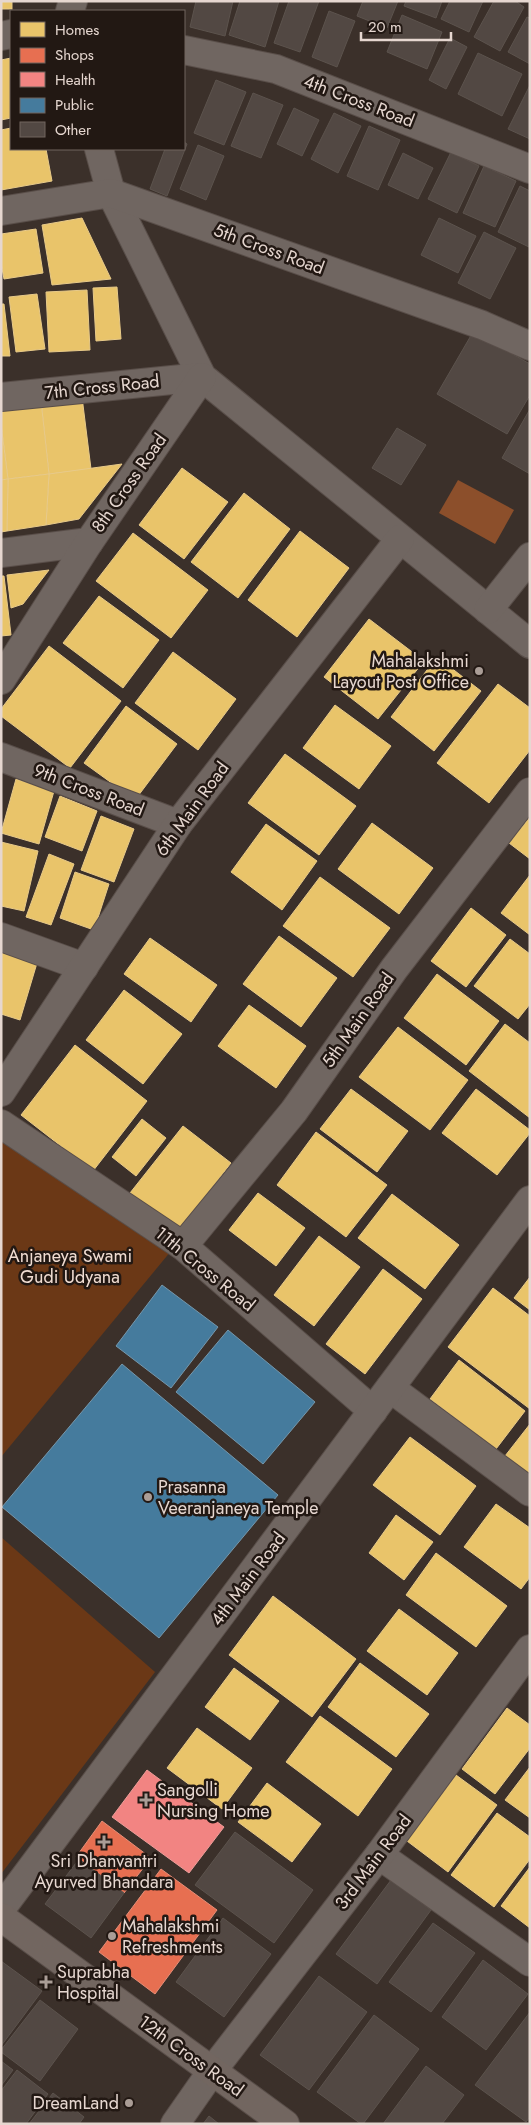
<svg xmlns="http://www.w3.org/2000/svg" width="531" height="2125" font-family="Jost,sans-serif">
<rect width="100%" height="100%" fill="#3b302a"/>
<g fill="#6b3816">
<path d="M1 1138 171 1251 1 1457Z"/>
<path d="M1 1537 155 1672 1 1874Z"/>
</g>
<path fill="#8c4f2b" d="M458 480 514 510 495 544 439 513Z"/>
<g fill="#e9c46a" stroke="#e8ca89">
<rect x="1" y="1" width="11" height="8"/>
<path d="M11 58V118L1 120V60Z"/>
<path d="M11 128V149H46L52 181 1 190V130Z"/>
<path d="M82 218 111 279 52 285 42 225Z"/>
<path d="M36 229 43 273 4 279 1 263V234Z"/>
<path d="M117 287 121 339 96 341 93 288Z"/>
<path d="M87 290 90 350 49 352 46 292Z"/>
<path d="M37 294 45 349 16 352 9 297Z"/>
<path d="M1 304H4L10 356H1Z"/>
<path d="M82 397 91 469 49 474 41 401Z"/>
<path d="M41 401 49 474 8 479 1 424V406Z"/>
<path d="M1 424 8 479 1 480Z"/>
<path d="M122 464 79 519 46 525 49 474Z"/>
<path d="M182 468 228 502 184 559 139 525Z"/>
<path d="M49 474 46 525 7 531 8 479Z"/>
<path d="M8 479 7 531 1 532V480Z"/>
<path d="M244 493 290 529 238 598 191 562Z"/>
<path d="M300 531 349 568 297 637 248 600Z"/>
<path d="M133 533 208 590 171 638 96 581Z"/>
<path d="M49 570 23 604 11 608 7 575Z"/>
<path d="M1 576H4L11 635 1 636Z"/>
<path d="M99 596 159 640 123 688 63 643Z"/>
<path d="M369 619 424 661 378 719 324 677Z"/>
<path d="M49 646 121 701 70 768 1 716V709Z"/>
<path d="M173 652 236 699 198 750 135 703Z"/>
<path d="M437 657 481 691 434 751 391 717Z"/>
<path d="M498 684 530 708V750L489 803 437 763Z"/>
<path d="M335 705 391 746 359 789 303 748Z"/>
<path d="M126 706 177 744 135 800 84 763Z"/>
<path d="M285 754 356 806 319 855 248 803Z"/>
<path d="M16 779 54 791 39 844 1 833Z"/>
<path d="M60 796 97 811 82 851 45 837Z"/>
<path d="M101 816 134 829 114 882 81 870Z"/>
<path d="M530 817V859L509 843Z"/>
<path d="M372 823 433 868 399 914 338 869Z"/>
<path d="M266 824 317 861 282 910 231 872Z"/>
<path d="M1 842 38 851 24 911 1 906Z"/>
<path d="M49 854 74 864 51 925 26 917Z"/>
<path d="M75 872 109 884 94 930 60 918Z"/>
<path d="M530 875V935L501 913Z"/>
<path d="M320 877 390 928 353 977 283 926Z"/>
<path d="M471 908 506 935 466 987 431 961Z"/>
<path d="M279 936 337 978 301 1027 243 984Z"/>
<path d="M150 938 217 985 191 1022 124 974Z"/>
<path d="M510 939 530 954V1004L518 1019 474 986Z"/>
<path d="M1 952 37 963 20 1020 1 1014Z"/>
<path d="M437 974 499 1021 466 1065 404 1018Z"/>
<path d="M124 990 182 1034 143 1084 86 1040Z"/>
<path d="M249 1005 306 1046 276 1088 218 1046Z"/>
<path d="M505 1024 530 1043V1118L469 1071Z"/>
<path d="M398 1027 468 1080 430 1130 359 1077Z"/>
<path d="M75 1045 147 1101 93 1171 21 1115Z"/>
<path d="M351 1089 408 1131 377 1172 320 1129Z"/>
<path d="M476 1089 530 1130V1133L497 1175 442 1133Z"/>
<path d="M142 1119 166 1138 136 1176 112 1157Z"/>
<path d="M183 1126 231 1163 179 1231 130 1193Z"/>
<path d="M316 1132 387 1185 346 1237 277 1185Z"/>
<path d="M258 1193 305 1228 276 1266 229 1230Z"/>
<path d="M392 1194 459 1245 425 1289 358 1238Z"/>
<path d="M319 1236 360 1267 314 1326 274 1295Z"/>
<path d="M383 1269 422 1299 365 1374 326 1344Z"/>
<path d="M530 1277V1310L514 1298Z"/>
<path d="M493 1288 530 1316V1409L448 1347Z"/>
<path d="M459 1360 525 1411 496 1449 430 1399Z"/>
<path d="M530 1424V1475L505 1456Z"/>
<path d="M410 1437 476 1486 440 1535 373 1485Z"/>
<path d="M496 1504 530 1528V1577L521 1589 464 1547Z"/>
<path d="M396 1515 433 1542 404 1580 369 1553Z"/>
<path d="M436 1553 507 1606 476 1647 406 1595Z"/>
<path d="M273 1596 356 1659 312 1717 229 1655Z"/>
<path d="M399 1609 458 1653 427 1695 367 1651Z"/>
<path d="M360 1663 429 1714 396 1757 328 1707Z"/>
<path d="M234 1668 279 1701 250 1740 205 1707Z"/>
<path d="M507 1708 530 1725V1748L495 1794 462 1769Z"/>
<path d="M320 1716 392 1769 358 1816 286 1762Z"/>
<path d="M197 1728 252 1768 222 1809 167 1768Z"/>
<path d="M530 1767V1818L505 1800Z"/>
<path d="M456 1775 497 1805 448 1872 407 1841Z"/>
<path d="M267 1783 321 1824 292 1862 238 1822Z"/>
<path d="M497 1813 530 1837V1859L494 1907 451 1875Z"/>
<path d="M530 1867V1928L501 1906Z"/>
</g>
<g fill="#e76f51" stroke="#e78e77">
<path d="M102 1821 151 1858 124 1893 76 1857Z"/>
<path d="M161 1869 217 1910 155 1994 99 1952Z"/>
</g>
<path fill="#f28482" stroke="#ee9d99" d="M147 1770 224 1827 189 1873 112 1817Z"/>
<g fill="#457b9d" stroke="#7597ac">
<path d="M162 1285 218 1327 171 1388 116 1346Z"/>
<path d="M228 1330 315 1402 263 1464 176 1392Z"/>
<path d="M122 1364 278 1495 159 1638 2 1507Z"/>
</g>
<g fill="#524843" stroke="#5c534d">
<path d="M196 1H233L225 36 190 27Z"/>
<path d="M240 1H279L265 47 229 35Z"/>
<path d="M289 1H319L300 52 274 43Z"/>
<path d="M363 1H398L387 28 357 16Z"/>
<path d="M406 1H442L436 18 404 6Z"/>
<path d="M450 1H483L469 32 441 19Z"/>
<path d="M494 1H515L524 7 500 51 474 37Z"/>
<path d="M329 11 355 21 337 67 312 57Z"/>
<path d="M402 15 442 32 427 69 387 52Z"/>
<path d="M527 17 530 18V64L508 52Z"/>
<path d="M450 38 467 47 446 89 429 80Z"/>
<path d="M478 53 522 74 502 116 458 94Z"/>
<path d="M216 80 246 92 224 145 194 133Z"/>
<path d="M530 85V139L508 129Z"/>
<path d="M253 93 283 105 261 158 231 146Z"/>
<path d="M294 108 319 120 302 156 277 144Z"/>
<path d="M334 113 361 126 338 173 311 159Z"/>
<path d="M369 126 400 140 378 190 347 176Z"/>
<path d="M184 142 187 144 167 196 150 189 165 149H184Z"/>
<path d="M198 145 224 156 206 200 180 189Z"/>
<path d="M451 152 479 166 457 213 428 199Z"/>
<path d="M403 153 433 168 418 199 388 185Z"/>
<path d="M484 166 516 181 495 227 463 213Z"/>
<path d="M520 186 530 191 529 247 498 232Z"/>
<path d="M439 218 476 236 458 273 421 255Z"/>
<path d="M484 232 516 248 490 299 458 283Z"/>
<path d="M473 332 530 364V395L507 434 437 394Z"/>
<path d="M530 409V474L502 458Z"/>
<path d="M397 428 426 445 401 485 372 468Z"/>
<path d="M235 1832 313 1890 274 1943 195 1885Z"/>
<path d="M79 1859 124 1893 91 1938 45 1904Z"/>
<path d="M391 1880 431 1910 377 1984 336 1954Z"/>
<path d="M223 1918 271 1954 224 2017 176 1982Z"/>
<path d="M433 1923 475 1953 431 2012 389 1982Z"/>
<path d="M483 1960 528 1994 486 2050 442 2017Z"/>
<path d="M1 1961 42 1991 1 2046Z"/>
<path d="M319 1976 367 2012 309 2090 260 2055Z"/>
<path d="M40 2000 78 2029 40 2081 1 2052V2050Z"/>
<path d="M530 2012V2117L526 2122 475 2085Z"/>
<path d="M374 2015 419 2049 363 2124H361L317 2092Z"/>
<path d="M1 2061 13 2070 1 2086Z"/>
<path d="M426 2066 464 2095 442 2124H383Z"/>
<path d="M17 2070 48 2094 26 2124H1V2091Z"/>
<path d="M53 2093 84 2117 79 2124H29Z"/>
<path d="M209 2116 219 2124H203Z"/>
</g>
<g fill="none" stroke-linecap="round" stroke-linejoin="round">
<g stroke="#594e49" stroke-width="30">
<g id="minor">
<path d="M70 11 73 1"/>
<path d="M1 36 11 34"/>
<path d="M184 50 276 69 530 169"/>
<path d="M99 149 111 193 202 377 530 644"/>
<path d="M1 211 111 193 482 325 530 346"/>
<path d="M1 397 202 377"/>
<path d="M1 553 89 542 202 377"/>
<path d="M488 610 530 557"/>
<path d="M1 680 89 542"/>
<path d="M1 757 178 824"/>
<path d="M1 937 84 967"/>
<path d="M1 1092 178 824 400 539"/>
<path d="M1 1124 183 1246 373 1411"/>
<path d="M183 1246 294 1111 394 969 530 792"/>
<path d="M390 1388 530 1492"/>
<path d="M379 1855 530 1962"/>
<path d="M1 1909 530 1200"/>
<path d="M175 2124 212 2071 379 1855 530 1649"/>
</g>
</g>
<g stroke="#594e49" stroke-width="30">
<path id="major" d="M1 1917 285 2124"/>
</g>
<use href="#minor" stroke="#706661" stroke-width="28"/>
<use href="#major" stroke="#726660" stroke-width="28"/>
</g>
<g fill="#aa9d96" stroke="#221813" stroke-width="2">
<circle cx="479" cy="671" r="5"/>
<circle cx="148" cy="1497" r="5"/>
<path d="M143.5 1792.5h5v5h5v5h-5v5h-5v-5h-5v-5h5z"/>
<path d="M101.5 1834.5h5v5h5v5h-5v5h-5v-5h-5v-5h5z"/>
<circle cx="112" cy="1936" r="5"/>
<path d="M43.5 1974.5h5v5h5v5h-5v5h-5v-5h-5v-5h5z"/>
<circle cx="129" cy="2103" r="5"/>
</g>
<g text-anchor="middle" stroke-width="5" stroke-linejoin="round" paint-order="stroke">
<g font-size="18" fill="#e6d7d0" stroke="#221813">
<text transform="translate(359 101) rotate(21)" y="6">4th Cross Road</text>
<text transform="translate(269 249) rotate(20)" y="6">5th Cross Road</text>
<text transform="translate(102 387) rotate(-6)" y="6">7th Cross Road</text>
<text transform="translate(129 483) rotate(-55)" y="6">8th Cross Road</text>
<text transform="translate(89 790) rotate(21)" y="6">9th Cross Road</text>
<text transform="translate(192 809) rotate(-54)" y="6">6th Main Road</text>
<text transform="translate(358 1020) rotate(-55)" y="6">5th Main Road</text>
<text transform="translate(205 1269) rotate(39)" y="6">11th Cross Road</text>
<text transform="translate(248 1579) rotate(-53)" y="6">4th Main Road</text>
<text transform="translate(373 1862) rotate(-53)" y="6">3rd Main Road</text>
<text transform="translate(191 2056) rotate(36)" y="6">12th Cross Road</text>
</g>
<g font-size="18" fill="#e6d7d0" stroke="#221813" text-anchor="start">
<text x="469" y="667" text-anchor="end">Mahalakshmi<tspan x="469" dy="21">Layout Post Office</tspan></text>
<text x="158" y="1493">Prasanna<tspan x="158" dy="21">Veeranjaneya Temple</tspan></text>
<text x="157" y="1796">Sangolli<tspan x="157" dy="21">Nursing Home</tspan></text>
<text x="104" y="1867" text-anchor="middle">Sri Dhanvantri<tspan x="104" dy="21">Ayurved Bhandara</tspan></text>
<text x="122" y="1932">Mahalakshmi<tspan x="122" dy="21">Refreshments</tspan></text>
<text x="57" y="1978">Suprabha<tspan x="57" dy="21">Hospital</tspan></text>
<text x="119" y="2109" text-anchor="end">DreamLand</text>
</g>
<g font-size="18" fill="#f1ddd2" stroke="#221813">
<text x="70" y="1262">Anjaneya Swami<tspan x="70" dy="21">Gudi Udyana</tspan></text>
</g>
</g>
<rect width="531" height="2125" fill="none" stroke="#e6d7d0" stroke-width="5"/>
<rect x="10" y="10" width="175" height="140" fill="#221813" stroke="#70645f"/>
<rect x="20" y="22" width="25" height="15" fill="#e9c46a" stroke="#70645f"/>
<text x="55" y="35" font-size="15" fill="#e6d7d0">Homes</text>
<rect x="20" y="48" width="25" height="15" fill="#e76f51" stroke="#70645f"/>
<text x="55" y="60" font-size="15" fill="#e6d7d0">Shops</text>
<rect x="20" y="72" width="25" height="15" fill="#f28482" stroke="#70645f"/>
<text x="55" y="85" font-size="15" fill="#e6d7d0">Health</text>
<rect x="20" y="98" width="25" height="15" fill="#457b9d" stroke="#70645f"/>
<text x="55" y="110" font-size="15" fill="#e6d7d0">Public</text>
<rect x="20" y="122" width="25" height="15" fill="#524843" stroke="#70645f"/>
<text x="55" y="135" font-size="15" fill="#e6d7d0">Other</text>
<path d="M361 32v8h90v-8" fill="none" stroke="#e6d7d0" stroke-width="2.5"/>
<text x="368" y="32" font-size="15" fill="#e6d7d0" stroke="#221813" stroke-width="4" paint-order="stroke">20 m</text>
</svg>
